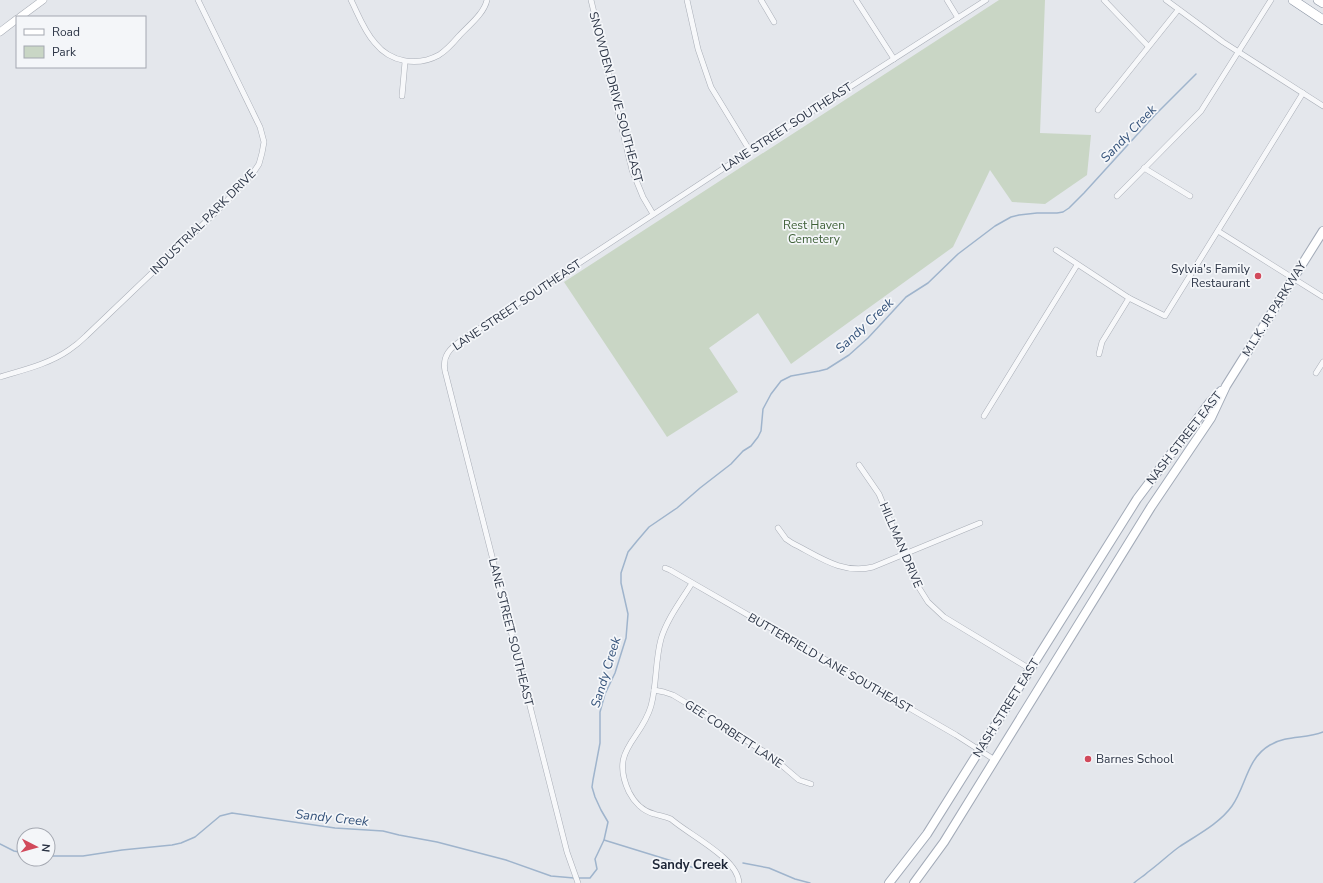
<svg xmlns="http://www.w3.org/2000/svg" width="1323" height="883" font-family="'Nunito Sans',sans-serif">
<rect width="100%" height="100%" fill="#e4e7ec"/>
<path fill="#c9d6c5" d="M999 0H1045L1040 133 1091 135 1087 175 1045 204 1012 202 990 170 953 247 791 364 758 313 709 348 738 392 667 437 564 282Z"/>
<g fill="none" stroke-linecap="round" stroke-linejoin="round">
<g stroke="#9fb4cc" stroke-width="1.5">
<path d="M604 840 698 869 727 865"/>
<path d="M0 844 14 851 24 853"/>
<path d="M48 856H83L122 850 172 845 181 843 195 837 220 816 232 813 335 828 383 831 399 835 437 842 506 860 551 876 574 878"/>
<path d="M743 863 769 868 795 879 810 883"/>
<path d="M578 878H590L597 869 595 859 604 840 608 822 601 810 595 797 592 787 593 780 600 743V712L605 694 615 673 626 638 628 614 621 583V573L628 552 637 541 649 527 677 508 700 488 731 464 743 451 751 446 758 437 761 431 763 409 771 394 781 381 791 376 819 371 827 369 849 355 868 338 906 297 928 283 958 254 995 226 1011 217 1019 215 1037 213H1057L1063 212 1069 208 1084 193 1155 115 1196 74"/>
<path d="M1134 883C1138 879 1144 876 1148 872 1159 864 1168 855 1179 847 1197 835 1219 824 1232 806 1246 786 1247 758 1270 745 1287 735 1306 739 1323 732"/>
</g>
<g stroke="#a9aeb7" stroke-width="6">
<g id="street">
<path d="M351 0C358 14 364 31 375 43 390 62 417 67 439 55 447 50 453 43 459 36 468 26 484 14 487 0"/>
<path d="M591 0 632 170 643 197 653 214"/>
<path d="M687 0 698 49 711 87 750 151"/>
<path d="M761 0 774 22"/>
<path d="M856 0 894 59"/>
<path d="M947 0 958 18"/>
<path d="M1104 0 1148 46"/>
<path d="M1166 0 1223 42 1323 106"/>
<path d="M402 96 405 62"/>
<path d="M1098 110 1178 10"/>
<path d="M1144 168 1190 196"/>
<path d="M1117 196 1201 111 1271 0"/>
<path d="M1218 231 1323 297"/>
<path d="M1056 250 1129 298 1165 316 1303 93"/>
<path d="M1099 354 1102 342 1129 298"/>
<path d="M1316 373 1323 362"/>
<path d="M0 377C23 370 49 364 69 350 75 346 81 341 86 336L220 208 253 173 259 164 262 153 264 142 260 127 198 0"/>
<path d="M984 416 1077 265"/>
<path d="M859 465 879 494 916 583 928 602 944 617 1030 669"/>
<path d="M778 528 786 539 792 543C818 556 842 575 873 567L980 523"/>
<path d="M665 568 670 570 956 735 995 760"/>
<path d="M692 583C681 601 667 619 661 639 655 661 657 684 651 706 641 741 609 749 629 792 634 802 643 811 654 814 660 816 665 816 671 819 689 835 738 858 739 883"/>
<path d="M654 690 664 692 673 695 698 710 771 756 799 780 811 784"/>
<path d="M578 883 567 852 445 371C442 356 450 348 462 340L750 151 986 0"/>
</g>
</g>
<g stroke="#a9aeb7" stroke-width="8">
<g id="secondary">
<path d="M20 17 43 0"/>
<path d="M0 32 17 19"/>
</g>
</g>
<g stroke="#a3abb8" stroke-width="10">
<g id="primary">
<path d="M889 883 927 834 1137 499 1210 402 1221 391"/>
<path d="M914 883 944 842 1151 507 1211 418 1226 386 1323 231"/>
</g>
</g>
<g stroke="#8b94a3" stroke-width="10">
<g id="highway">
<path d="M1293 0 1323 20"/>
<path d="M1318 0 1323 3"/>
</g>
</g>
<use href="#street" stroke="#f7f8fa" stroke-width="5"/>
<use href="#secondary" stroke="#fff" stroke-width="7"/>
<use href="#primary" stroke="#fff" stroke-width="8"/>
<use href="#highway" stroke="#fff" stroke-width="9"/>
</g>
<g fill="#d1495b" stroke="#f4f6f9" stroke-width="1.5">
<circle cx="1258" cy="276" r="4"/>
<circle cx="1088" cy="759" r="4"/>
</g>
<g text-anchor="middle" stroke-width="3.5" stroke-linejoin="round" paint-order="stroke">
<g font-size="12" fill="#2b3445" stroke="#f4f6f9">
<text transform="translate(616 97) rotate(75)" y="4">SNOWDEN DRIVE SOUTHEAST</text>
<text transform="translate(787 127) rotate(-33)" y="4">LANE STREET SOUTHEAST</text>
<text transform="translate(203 222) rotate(-45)" y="4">INDUSTRIAL PARK DRIVE</text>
<text transform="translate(517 305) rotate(-34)" y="4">LANE STREET SOUTHEAST</text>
<text transform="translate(1274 309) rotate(-58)" y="4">M.L.K. JR PARKWAY</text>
<text transform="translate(1184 438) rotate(-52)" y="4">NASH STREET EAST</text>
<text transform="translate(901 545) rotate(67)" y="4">HILLMAN DRIVE</text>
<text transform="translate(511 632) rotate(76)" y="4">LANE STREET SOUTHEAST</text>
<text transform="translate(830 663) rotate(30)" y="4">BUTTERFIELD LANE SOUTHEAST</text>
<text transform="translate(1006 708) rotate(-58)" y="4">NASH STREET EAST</text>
<text transform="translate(734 734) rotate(33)" y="4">GEE CORBETT LANE</text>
</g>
<g font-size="12" fill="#3f6138" stroke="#f4f6f9">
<text x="814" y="229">Rest Haven<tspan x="814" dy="14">Cemetery</tspan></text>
</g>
<g font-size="12" fill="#2b3445" stroke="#f4f6f9" text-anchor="end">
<text x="1250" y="273">Sylvia's Family<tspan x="1250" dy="14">Restaurant</tspan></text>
<text x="1096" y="763" text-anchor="start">Barnes School</text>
</g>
<g font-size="13" font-style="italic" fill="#34527a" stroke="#f4f6f9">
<text transform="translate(1128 133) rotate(-46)" y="5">Sandy Creek</text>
<text transform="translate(864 325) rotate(-43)" y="5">Sandy Creek</text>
<text transform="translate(605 672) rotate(-73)" y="5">Sandy Creek</text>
<text transform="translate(332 817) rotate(6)" y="5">Sandy Creek</text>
</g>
<g font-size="13" font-weight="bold" fill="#1d2536" stroke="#f4f6f9">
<text x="690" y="869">Sandy Creek</text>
</g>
</g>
<rect x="16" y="16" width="130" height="52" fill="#f4f6f9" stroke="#a4a8b1"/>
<rect x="24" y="29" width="20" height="6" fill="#ffffff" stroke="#a4a8b1"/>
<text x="52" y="36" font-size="12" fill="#2b3445">Road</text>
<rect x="24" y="46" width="20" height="12" fill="#c9d6c5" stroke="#a4a8b1"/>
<text x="52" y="56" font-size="12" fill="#2b3445">Park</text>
<g transform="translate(36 847) rotate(96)"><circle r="19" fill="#f4f6f9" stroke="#a4a8b1"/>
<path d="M0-3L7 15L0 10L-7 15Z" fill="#d1495b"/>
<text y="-6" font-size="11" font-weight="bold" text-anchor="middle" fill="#2b3445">N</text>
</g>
</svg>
